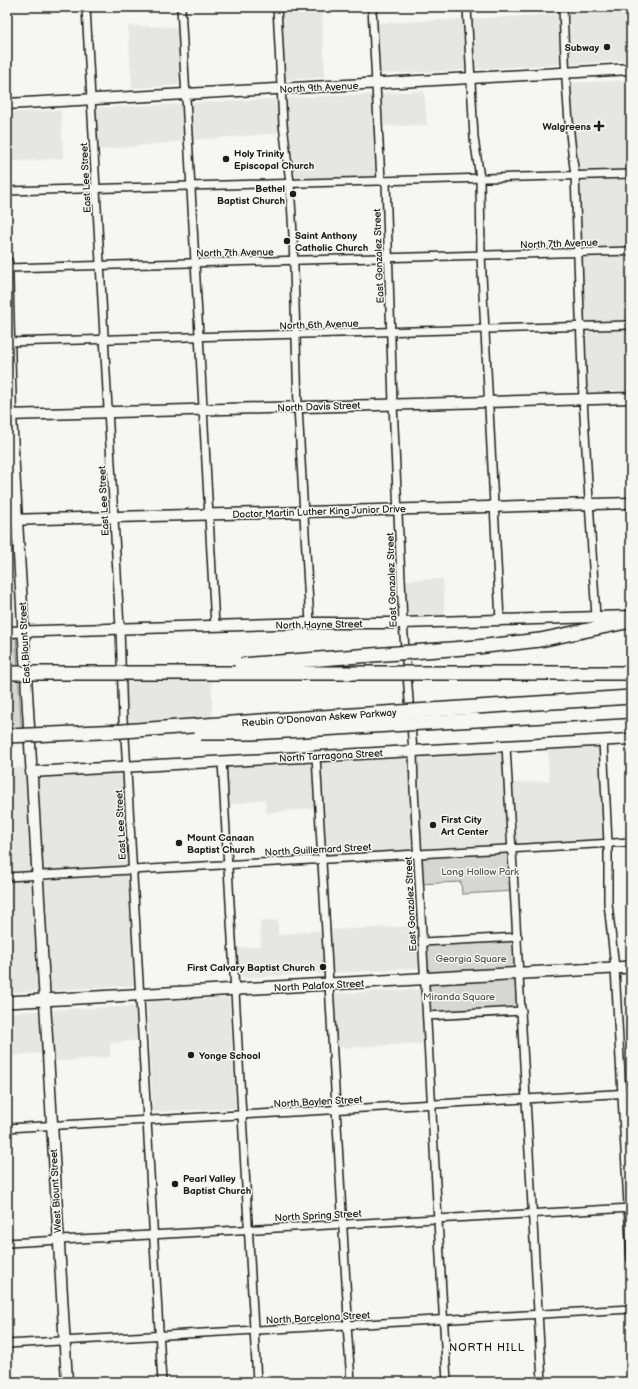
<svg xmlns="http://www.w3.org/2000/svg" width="638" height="1389" font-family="'Balsamiq Sans',sans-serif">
<rect width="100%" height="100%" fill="#f6f6f2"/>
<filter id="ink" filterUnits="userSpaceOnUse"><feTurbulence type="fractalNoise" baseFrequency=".025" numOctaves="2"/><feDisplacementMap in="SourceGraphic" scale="8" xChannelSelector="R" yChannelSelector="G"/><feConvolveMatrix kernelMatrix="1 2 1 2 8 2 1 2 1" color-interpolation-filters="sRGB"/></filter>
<g filter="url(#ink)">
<g fill="#e6e6e2">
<path d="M613 7H631V60L569 64 566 13 613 11Z"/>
<path d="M322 11 325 77 284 80 280 13Z"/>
<path d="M559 14 562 64 474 69 471 19Z"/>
<path d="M465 19 467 70 379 74 376 23Z"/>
<path d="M128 26 179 27 182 85 132 88Z"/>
<path d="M631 80V171L578 172 574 142 570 83Z"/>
<path d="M424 91 427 125 382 126 380 93Z"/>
<path d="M373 94 378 178 293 180 286 124 285 98Z"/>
<path d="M278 99 280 133 192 140 190 103Z"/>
<path d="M183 104 185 141 97 150 95 108Z"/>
<path d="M61 110 63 158 7 162V113Z"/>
<path d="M631 177V248L581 250 579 178Z"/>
<path d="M631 254V322L584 323 582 256Z"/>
<path d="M631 328V390L587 393 584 329Z"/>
<path d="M443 579 445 619 406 620 404 580Z"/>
<path d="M212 676V717L127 723 125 677Z"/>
<path d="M599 744 604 840 516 845 512 783 549 781 548 747Z"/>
<path d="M503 749 509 846 421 851 417 754Z"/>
<path d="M410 754 414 851 326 856 320 759Z"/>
<path d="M313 759 316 808 266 813 265 799 228 805 226 764Z"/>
<path d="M7 767 28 768 34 872 7 874Z"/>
<path d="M124 770 129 867 41 872 35 775Z"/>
<path d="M127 875 135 985 47 991 41 878Z"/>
<path d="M34 878 40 991 7 993V880Z"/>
<path d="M278 920V935L323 930 325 973 238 978 236 948 261 946 260 922Z"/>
<path d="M418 926 420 968 332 973 330 930Z"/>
<path d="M422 989 425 1043 336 1048 333 994Z"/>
<path d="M229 998 236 1108 153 1112 147 1001Z"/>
<path d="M137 1006 139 1040 110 1043V1057L51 1062 48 1010Z"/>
<path d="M41 1011 44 1053 7 1056V1012Z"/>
</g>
<g fill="#d6d6d2" stroke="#797977">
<path d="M7 635H16L22 739 7 740Z"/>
<path d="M512 848 515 891 462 894 461 882 419 884 418 854Z"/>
<path d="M518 937 522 1011 427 1016 422 942Z"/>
</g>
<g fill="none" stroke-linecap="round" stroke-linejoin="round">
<g stroke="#1c1c1c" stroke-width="10">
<g id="street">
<path d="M86 7 120 628 123 720 125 737 162 1382"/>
<path d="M181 7 215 626"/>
<path d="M277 7 283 124 290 183 293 235 298 407 310 623"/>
<path d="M372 7 381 181"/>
<path d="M467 7 474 138 480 178 481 255 500 620"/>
<path d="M563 7C565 63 567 120 575 175L583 399 596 618"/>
<path d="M386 181 393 404 403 623 413 751 414 789 447 1382"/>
<path d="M7 191 631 174"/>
<path d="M7 268 631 251"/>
<path d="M7 342 631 325"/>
<path d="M603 741 608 843V903L615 968 631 1259"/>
<path d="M506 746 542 1382"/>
<path d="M316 756 348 1318 347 1325 351 1382"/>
<path d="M222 761 257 1382"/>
<path d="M7 877 631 842"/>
<path d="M422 942 518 937"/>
<path d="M427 1016 522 1011"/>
<path d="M7 1128 631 1093"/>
<path d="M7 1243 631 1208"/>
<path d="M7 1344 631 1309"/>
</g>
</g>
<g stroke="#1c1c1c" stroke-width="13">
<g id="secondary">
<path d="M7 104 631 69"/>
<path d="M7 262 11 415 17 520 67 1382"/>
<path d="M7 415 631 398"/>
<path d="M7 520 631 503"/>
<path d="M7 632 310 623H403L631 616"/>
<path d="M31 772 631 739"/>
</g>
</g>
<g stroke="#1c1c1c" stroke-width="14">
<path id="primary" d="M7 1002 631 967"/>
</g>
<g stroke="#1c1c1c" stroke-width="16">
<g id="highway">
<path d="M477 647 540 640 631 621"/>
<path d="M476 720 631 711"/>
</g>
</g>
<use href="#street" stroke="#f6f6f2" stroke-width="7"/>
<use href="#secondary" stroke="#f6f6f2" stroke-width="10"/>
<use href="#primary" stroke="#f6f6f2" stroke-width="11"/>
<use href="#highway" stroke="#f6f6f2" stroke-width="13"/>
<g stroke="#1c1c1c" stroke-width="16" stroke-linecap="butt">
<g id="highway-bridge">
<path d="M241 665 477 647"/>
<path d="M7 673H631"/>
<path d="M201 733H252L476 720"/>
<path d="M7 736 123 731 260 721 631 697"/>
</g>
</g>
<use href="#highway-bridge" stroke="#f6f6f2" stroke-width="13"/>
</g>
</g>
<g fill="#1c1c1c" stroke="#f6f6f2" stroke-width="1.5">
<circle cx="607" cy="47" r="4"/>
<path d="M597 120h4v4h4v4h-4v4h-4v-4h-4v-4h4z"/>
<circle cx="226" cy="159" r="4"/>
<circle cx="293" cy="194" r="4"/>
<circle cx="287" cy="241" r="4"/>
<circle cx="433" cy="825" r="4"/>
<circle cx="179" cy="843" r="4"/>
<circle cx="323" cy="967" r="4"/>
<circle cx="191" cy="1055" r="4"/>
<circle cx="175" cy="1184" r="4"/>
</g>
<g text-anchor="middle" stroke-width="3" stroke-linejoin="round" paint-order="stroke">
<g font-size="10" font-weight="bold" fill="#1c1c1c" stroke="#f6f6f2" text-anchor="start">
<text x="599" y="51" text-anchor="end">Subway</text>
<text x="591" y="130" text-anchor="end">Walgreens</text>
<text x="234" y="157">Holy Trinity<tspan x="234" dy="12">Episcopal Church</tspan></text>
<text x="285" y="192" text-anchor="end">Bethel<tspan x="285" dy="12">Baptist Church</tspan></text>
<text x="295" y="239">Saint Anthony<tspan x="295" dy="12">Catholic Church</tspan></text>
<text x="441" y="823">First City<tspan x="441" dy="12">Art Center</tspan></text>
<text x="187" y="841">Mount Canaan<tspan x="187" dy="12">Baptist Church</tspan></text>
<text x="315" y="971" text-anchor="end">First Calvary Baptist Church</text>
<text x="199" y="1059">Yonge School</text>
<text x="183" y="1182">Pearl Valley<tspan x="183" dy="12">Baptist Church</tspan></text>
</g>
<g font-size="10" fill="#1c1c1c" stroke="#f6f6f2">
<text transform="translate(319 87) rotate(-3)" y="4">North 9th Avenue</text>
<text transform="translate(85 178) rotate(-93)" y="4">East Lee Street</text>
<text transform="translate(559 243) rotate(-2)" y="4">North 7th Avenue</text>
<text transform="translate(235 252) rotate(-1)" y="4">North 7th Avenue</text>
<text transform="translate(378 256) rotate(-92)" y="4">East Gonzalez Street</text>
<text transform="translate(319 324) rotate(-2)" y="4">North 6th Avenue</text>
<text transform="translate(319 406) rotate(-2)" y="4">North Davis Street</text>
<text transform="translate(103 501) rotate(-93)" y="4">East Lee Street</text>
<text transform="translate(319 511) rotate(-2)" y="4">Doctor Martin Luther King Junior Drive</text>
<text transform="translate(391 580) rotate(-92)" y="4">East Gonzalez Street</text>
<text transform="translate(319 624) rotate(-1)" y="4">North Hayne Street</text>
<text transform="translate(24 643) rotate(-93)" y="4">East Blount Street</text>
<text transform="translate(319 717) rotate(-4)" y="4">Reubin O'Donovan Askew Parkway</text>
<text transform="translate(331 755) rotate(-3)" y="4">North Tarragona Street</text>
<text transform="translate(120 825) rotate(-93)" y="4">East Lee Street</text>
<text transform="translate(318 849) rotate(-3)" y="4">North Guillemard Street</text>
<text transform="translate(410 904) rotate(-93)" y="4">East Gonzalez Street</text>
<text transform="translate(319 985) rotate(-3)" y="4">North Palafox Street</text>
<text transform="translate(318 1101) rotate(-3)" y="4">North Baylen Street</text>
<text transform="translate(55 1191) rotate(-93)" y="4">West Blount Street</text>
<text transform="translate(318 1215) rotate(-3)" y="4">North Spring Street</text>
<text transform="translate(318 1317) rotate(-3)" y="4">North Barcelona Street</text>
</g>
<g font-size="10" fill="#545453" stroke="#f6f6f2">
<text x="480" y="875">Long Hollow Park</text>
<text x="471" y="962">Georgia Square</text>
<text x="459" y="1000">Miranda Square</text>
</g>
<g font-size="11" letter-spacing="1" fill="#1c1c1c" stroke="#f6f6f2">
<text x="487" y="1351">NORTH HILL</text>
</g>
</g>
<rect width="638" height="1389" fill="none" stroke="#f6f6f2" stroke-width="24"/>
<rect x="12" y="12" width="614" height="1365" fill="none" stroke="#1c1c1c" stroke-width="1.5" filter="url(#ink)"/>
</svg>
